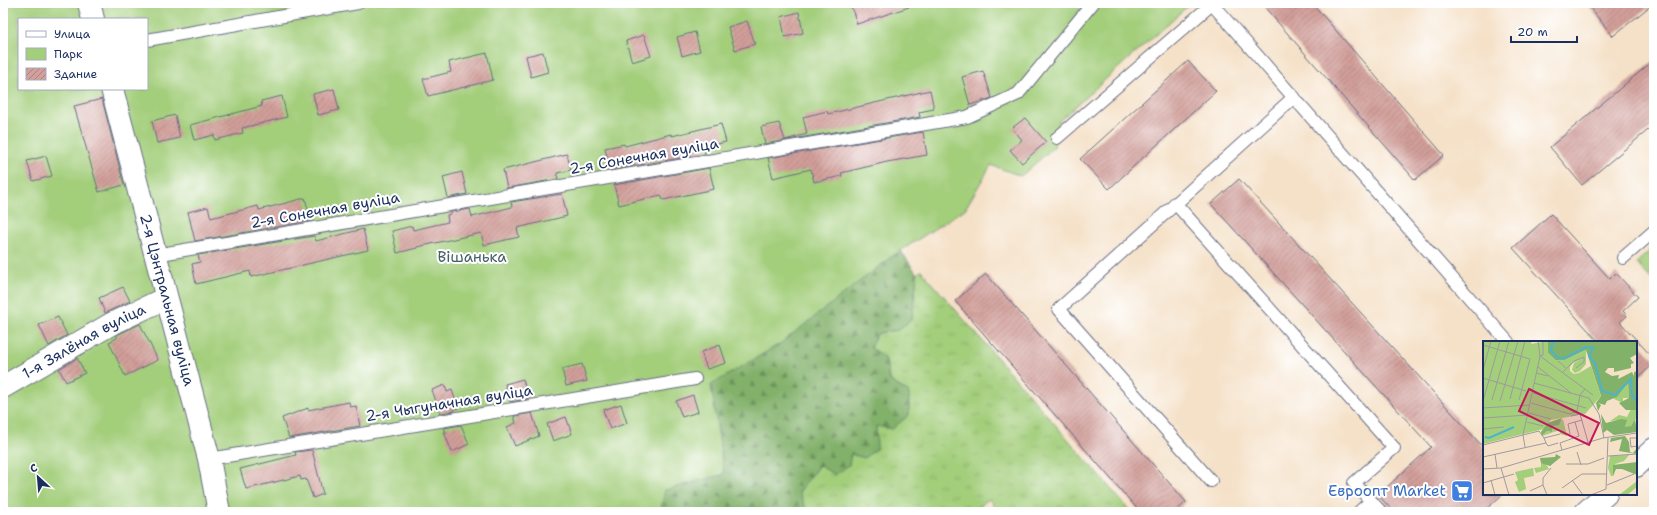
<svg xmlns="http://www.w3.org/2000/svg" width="1657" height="515" font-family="'Shantell Sans',sans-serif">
<defs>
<pattern id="grass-tufts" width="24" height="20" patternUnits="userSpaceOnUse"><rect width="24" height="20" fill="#a3ce7a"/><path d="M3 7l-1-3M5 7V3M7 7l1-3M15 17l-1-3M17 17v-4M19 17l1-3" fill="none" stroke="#8cb16c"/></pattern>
<pattern id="forest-firs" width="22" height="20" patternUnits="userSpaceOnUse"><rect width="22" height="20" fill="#82b16a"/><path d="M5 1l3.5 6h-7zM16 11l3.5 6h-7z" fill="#6a905a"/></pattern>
<pattern id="building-hatch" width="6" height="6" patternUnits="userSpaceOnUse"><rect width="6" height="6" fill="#d29f9a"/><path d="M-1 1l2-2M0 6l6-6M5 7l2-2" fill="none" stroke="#aa8281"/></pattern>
</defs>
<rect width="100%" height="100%" fill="#fff"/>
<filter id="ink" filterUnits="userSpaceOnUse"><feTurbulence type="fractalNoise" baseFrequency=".025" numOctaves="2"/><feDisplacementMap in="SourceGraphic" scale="8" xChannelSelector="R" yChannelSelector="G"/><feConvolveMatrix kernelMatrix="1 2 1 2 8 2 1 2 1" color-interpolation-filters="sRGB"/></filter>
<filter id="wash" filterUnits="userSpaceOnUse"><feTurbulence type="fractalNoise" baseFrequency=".012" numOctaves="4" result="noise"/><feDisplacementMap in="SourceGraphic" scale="16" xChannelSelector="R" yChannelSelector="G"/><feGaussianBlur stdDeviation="0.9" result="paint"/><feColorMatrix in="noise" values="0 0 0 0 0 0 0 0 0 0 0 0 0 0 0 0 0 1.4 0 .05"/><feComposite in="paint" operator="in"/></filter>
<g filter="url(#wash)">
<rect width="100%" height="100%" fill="#f5e1c8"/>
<g fill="url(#grass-tufts)" stroke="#5f7e6c">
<path d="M1654 247V282L1636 263Z"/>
<path d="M921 270 1131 512H998L989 499 972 512H807L799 492 819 465 851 454 876 426 909 393 889 380 886 360 870 347 878 333 898 330 912 319 917 274Z"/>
</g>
<path fill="url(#forest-firs)" stroke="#4e7064" d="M901 251 917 274 912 319 898 330 878 333 870 347 886 360 889 380 909 393V415L892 429 876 426 877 448 865 458 851 454 849 465 835 475 819 465 799 492 807 512H660L664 490 724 474 711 385 781 343 891 257Z"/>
<path fill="#a3ce7a" stroke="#5f7e6c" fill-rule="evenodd" d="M3 3H1191L1059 121 1054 147 1021 176 991 165 965 209 891 257 781 343 711 385 724 474 665 490 660 512H3ZM19 19H147V89H19Z"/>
<g id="blocks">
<g fill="url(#building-hatch)">
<path d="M850 3H909V7L857 24Z"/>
<path d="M1261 3H1312L1444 155 1415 180Z"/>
<path d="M1586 3H1654L1613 36Z"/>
<path d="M799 12 803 33 785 37 781 17Z"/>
<path d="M747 21 755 44 735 50 728 27Z"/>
<path d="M695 32 700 51 682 56 677 37Z"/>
<path d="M644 35 651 56 632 62 626 41Z"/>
<path d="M543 52 548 72 531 77 526 56Z"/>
<path d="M487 53 493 80 428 96 423 79 451 72 449 62Z"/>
<path d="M1654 60V125L1582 185 1550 147Z"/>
<path d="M1188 61 1216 91 1109 189 1080 159Z"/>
<path d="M983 71 992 98 970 105 962 77Z"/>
<path d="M334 89 339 110 318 115 313 94Z"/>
<path d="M930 90 934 109 919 112 920 117 765 144 761 127 779 123 785 140 807 134 803 117 827 111 828 114Z"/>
<path d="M282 96 287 117 242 128 243 133 215 140 214 135 194 140 190 125 262 106 261 101Z"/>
<path d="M102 99 124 185 99 192 74 106Z"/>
<path d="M175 115 180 138 157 143 152 121Z"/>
<path d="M1025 118 1046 142 1022 163 1010 150 1022 140 1012 128Z"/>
<path d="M721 124 726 142 704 147 705 154 610 170 605 148 624 144 625 146 671 134 672 136Z"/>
<path d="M923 132 927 155 887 162 841 173 842 176 814 182 811 169 773 178 768 158Z"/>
<path d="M567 154 571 170 557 173 558 179 507 188 503 170Z"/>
<path d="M46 156 52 176 33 181 27 161Z"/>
<path d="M709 168 714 189 663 200 661 195 619 205 614 185Z"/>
<path d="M462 172 467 194 448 198 443 177Z"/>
<path d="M1239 179 1484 448V494H1503L1483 512H1394L1378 495 1431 447 1211 204Z"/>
<path d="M562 194 567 216 517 228 519 237 484 245 481 233 417 247V248L397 253 392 231 412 226 413 230 448 222 447 215 451 214V212L470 209 472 217 512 207 511 202Z"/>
<path d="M305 198 311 221 195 241 188 212 208 207 211 218 258 206 259 210Z"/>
<path d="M1551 214 1610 279 1616 273 1638 297 1623 311 1627 316 1620 322 1654 359V363L1636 380V342H1599L1513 248Z"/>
<path d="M363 229 368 250 251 277 250 271 196 284 192 264 200 262 198 255 314 236 316 241Z"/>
<path d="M986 274 1186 502 1175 512H1140L955 301Z"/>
<path d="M123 287 130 301 105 313 99 298Z"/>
<path d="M58 317 67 335 49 346 39 325Z"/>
<path d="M140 324 158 360 125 376 109 342 117 338V335Z"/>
<path d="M720 345 726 363 707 369 701 352Z"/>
<path d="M77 358 85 373 66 382 59 369Z"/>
<path d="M582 364 587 381 566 386 562 369Z"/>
<path d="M523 379 528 399 510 402 505 384Z"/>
<path d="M445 385 447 392 452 390 458 408 454 409 455 411 440 413 432 390Z"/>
<path d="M693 395 698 412 682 417 676 401Z"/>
<path d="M349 402 350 407 356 406 360 426 289 438 282 418 308 408V410Z"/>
<path d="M621 404 627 423 610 429 603 410Z"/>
<path d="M532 413 539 436 515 446 507 427 516 423 514 416Z"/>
<path d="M566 417 572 434 553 441 547 424Z"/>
<path d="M461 425 469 444 452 452 444 432H446L444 428Z"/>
<path d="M312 450 323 494 313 498 306 479 301 480 300 476 246 489 240 469 296 455 295 452Z"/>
</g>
</g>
</g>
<g filter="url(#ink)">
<use href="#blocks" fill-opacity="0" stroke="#676d83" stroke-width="1"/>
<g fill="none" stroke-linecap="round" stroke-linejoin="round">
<g stroke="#676d83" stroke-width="14">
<g id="service">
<path d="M147 40 358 3"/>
<path d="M1057 138 1212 4 1508 342"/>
<path d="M1175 203 1394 448 1354 483 1371 501 1359 512"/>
<path d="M155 255 967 117 1018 94 1093 3"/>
<path d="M1623 258 1654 231"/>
<path d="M209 459 695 379"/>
<path d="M1211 481 1059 309 1294 97"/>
<path d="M1371 501 1381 512"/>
</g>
</g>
<g stroke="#676d83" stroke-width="24">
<g id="minor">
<path d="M89 3 93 19"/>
<path id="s1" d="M112 89 209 459 219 512"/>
<path id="s2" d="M3 387 111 324 166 298"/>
</g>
</g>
<g stroke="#676d83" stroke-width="24">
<g id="tertiary">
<path d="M1636 466 1654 449"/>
<path d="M1586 512 1606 494"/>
</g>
</g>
<use href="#service" stroke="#fff" stroke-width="12"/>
<use href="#minor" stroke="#fff" stroke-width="22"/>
<use href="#tertiary" stroke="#fff" stroke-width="22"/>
</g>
</g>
<defs>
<g id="supermarket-square" transform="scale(1.15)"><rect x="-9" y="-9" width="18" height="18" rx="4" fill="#3f7fe0" stroke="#fff"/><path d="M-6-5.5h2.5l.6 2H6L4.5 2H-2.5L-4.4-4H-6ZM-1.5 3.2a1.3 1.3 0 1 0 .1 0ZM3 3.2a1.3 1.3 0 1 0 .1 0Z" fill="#fff"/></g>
</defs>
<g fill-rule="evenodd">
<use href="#supermarket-square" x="1462" y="491"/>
</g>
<g text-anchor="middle" stroke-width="4" stroke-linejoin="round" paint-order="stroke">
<g font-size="15" fill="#1b2f5e" stroke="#fff">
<text transform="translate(644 156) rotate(-10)" y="5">2-я Сонечная вуліца</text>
<text transform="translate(325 210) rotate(-10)" y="5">2-я Сонечная вуліца</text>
<text dy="5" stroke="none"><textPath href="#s1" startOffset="218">2-я Цэнтральная вуліца</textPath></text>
<text dy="5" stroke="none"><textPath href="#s2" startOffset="93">1-я Зялёная вуліца</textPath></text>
<text transform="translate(449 403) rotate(-9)" y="5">2-я Чыгуначная вуліца</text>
</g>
<g font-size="15" fill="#445f66" stroke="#fff">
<text x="472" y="262">Вішанька</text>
</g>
<g font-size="15" fill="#366cbe" stroke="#fff" text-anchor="end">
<text x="1446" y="496">Евроопт Market</text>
</g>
</g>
<g transform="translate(1483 341)">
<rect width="154" height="154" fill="#f5e1c8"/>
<path d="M145 41 146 57H140V62L131 58ZM148 68 154 69V79L152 78 148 85 142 87 143 81 136 79 127 80 136 74 144 76ZM80 78 84 95 77 93V89L59 95 64 90 69 91 70 85ZM146 114 141 120 132 123 130 135H128L125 127 127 115ZM58 122H62L66 128 53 132 51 127 58 126ZM50 127 51 135 41 137 43 148 36 151 32 141 35 139 32 131ZM154 140V146L144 154H136Z" fill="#a3ce7a"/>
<path d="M65 0H154V13L147 17 151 22 148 23V27L131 31V27H125L122 31 129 35 136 34 135 38 149 31 151 35V31L154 30V69H143L136 62 146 57 145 41 134 56 124 60 122 64 115 62 118 64 115 70 113 62 118 55 103 9 82 19H72L65 12ZM118 73 123 82 138 78 144 79 142 86 148 85 152 78 154 91 131 94 124 89 120 92ZM79 77 76 84 70 85 69 91 64 90 59 95 58 91 64 82ZM142 95 146 101 147 111 150 112 154 107V113L136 110 139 98 127 101 128 97ZM73 113 78 116 67 125 58 122 57 117 72 116ZM154 121V134L139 128H133L130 135V124Z" fill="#82b16a"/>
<path d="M0 0H49L48 3 65 0V12L72 19H82L103 9V23L97 30 92 32 89 29 91 22 99 18 90 22 87 26V30L91 33 96 32 108 25 118 55 102 73 68 79 60 88 0 103Z" fill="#a3ce7a"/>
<path fill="none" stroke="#4cb4ca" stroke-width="2" d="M70 0 68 10 75 17H82L103 6 110 7 106 15 112 22 119 50 132 54 148 38 149 54 154 60M2 96 6 97 31 86"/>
<path fill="none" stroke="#9e9a9e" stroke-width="1" d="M60 1V14L57 15 110 54M0 4 47 18 36 59M75 20 84 28M55 26 88 52M0 29 8 0M53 32 65 35M79 32 91 20 101 16V21L93 27M0 37 43 50M51 42 106 57 116 73 121 97M50 52 103 67M27 58 42 0M9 59 26 0M0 60 17 0M17 60 35 0M48 62 87 73 94 70 97 54 102 48M0 67 47 64M46 72 68 78M88 75 97 73 105 101M0 77 45 74M44 81 60 85M0 88 21 86M87 93 85 83 99 79M154 97H147L148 106 154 105M63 102 65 105 75 102M0 104 56 90 61 97M42 106 40 94 57 15 55 0M79 109 77 102 96 95 92 81M94 111 98 124M12 113 14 127M125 115 154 113M0 116 63 102 61 97 77 93M83 123H105L121 117M18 127 26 154M0 128 18 127 120 97 154 92M8 139 12 154M89 139 100 154M0 142 31 133M60 144V137L68 127M124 144 151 133M79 147 99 133H124M123 148 125 97M47 150 60 144 64 154M108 154 123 148"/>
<path fill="#c2185b" fill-opacity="0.15" stroke="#c2185b" stroke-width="2" d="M46 48 116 82 106 104 36 70Z"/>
<rect width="154" height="154" fill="none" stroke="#1b2f5e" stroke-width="2"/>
</g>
<rect width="1657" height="515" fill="none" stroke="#fff" stroke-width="16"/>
<rect x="18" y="18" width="130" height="72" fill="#ffffff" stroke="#a4acbf"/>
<rect x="26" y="31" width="20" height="6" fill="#ffffff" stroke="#a4acbf"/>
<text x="54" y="38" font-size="12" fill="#1b2f5e">Улица</text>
<rect x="26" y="48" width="20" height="12" fill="#a3ce7a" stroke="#a4acbf"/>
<text x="54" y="58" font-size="12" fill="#1b2f5e">Парк</text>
<rect x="26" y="68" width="20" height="12" fill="url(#building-hatch)" stroke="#a4acbf"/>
<text x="54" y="78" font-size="12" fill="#1b2f5e">Здание</text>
<g transform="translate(38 477) rotate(334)" stroke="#ffffff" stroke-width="3" paint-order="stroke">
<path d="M0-3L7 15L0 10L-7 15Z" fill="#1b2f5e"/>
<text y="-6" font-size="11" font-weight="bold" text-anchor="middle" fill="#1b2f5e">С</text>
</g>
<path d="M1511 36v6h66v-6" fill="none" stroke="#1b2f5e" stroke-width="2"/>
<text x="1517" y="36" font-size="12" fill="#1b2f5e" stroke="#ffffff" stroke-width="3" paint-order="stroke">20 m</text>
</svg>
